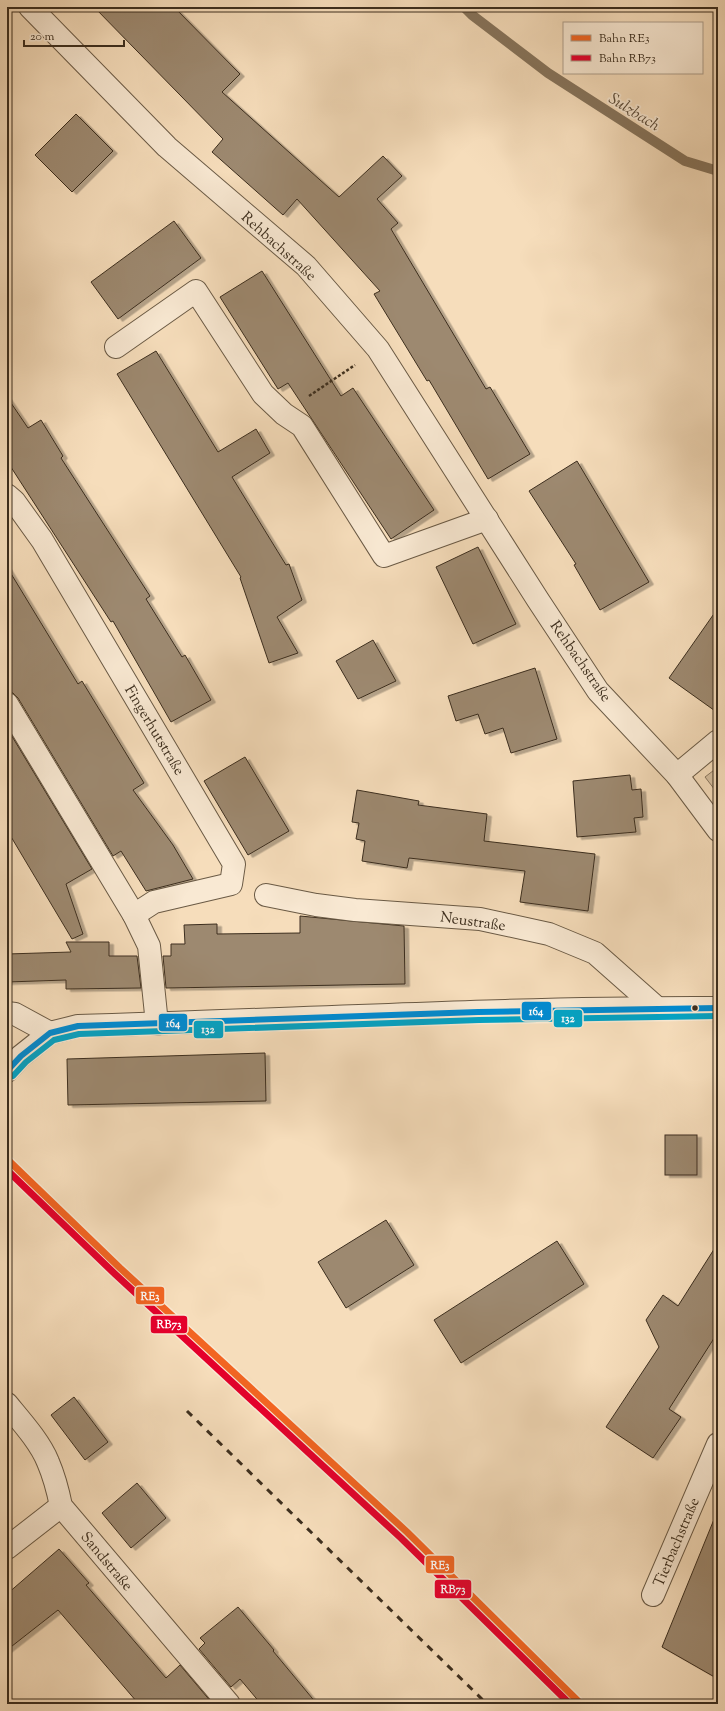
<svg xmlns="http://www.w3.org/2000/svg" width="725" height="1711" font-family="'Sorts Mill Goudy',serif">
<defs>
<filter id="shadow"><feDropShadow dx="4.5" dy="2.5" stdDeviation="0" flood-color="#0004"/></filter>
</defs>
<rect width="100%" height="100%" fill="#f6ddbb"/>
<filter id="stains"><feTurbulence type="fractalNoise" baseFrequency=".005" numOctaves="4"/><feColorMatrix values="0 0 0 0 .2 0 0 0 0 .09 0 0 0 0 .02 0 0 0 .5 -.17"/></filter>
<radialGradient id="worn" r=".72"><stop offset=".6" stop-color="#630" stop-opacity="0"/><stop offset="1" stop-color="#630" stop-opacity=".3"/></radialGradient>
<path fill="#d6bfa0" stroke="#89765f" d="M718 767V794L705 777Z"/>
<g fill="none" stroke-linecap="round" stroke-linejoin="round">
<path stroke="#86745c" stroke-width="10" d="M464 7 472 15 548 73 685 161 718 171"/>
</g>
<g fill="#9d8970" stroke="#3c2e1e" filter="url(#shadow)">
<path d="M94 7H174L240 74 222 92 339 197 383 156 402 176 377 199 398 223 391 229 486 389 490 387 530 454 488 479 429 380 427 381 374 294 380 291 297 199 283 215 212 152 223 139Z"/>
<path d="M76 114 113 151 72 192 35 155Z"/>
<path d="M174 221 201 258 118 319 91 282Z"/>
<path d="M262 271 341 396 353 388 434 510 391 539 288 383 278 389 220 297Z"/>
<path d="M156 351 218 452 256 429 270 453 232 477 286 565 289 564 302 600 277 617 298 653 269 663 240 578 241 577 117 374Z"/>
<path d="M7 397 28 428 41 420 63 456 61 458 150 596 146 599 182 657 185 655 211 700 171 722 113 621 111 622 7 461Z"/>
<path d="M577 461 649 582 600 610 574 565 576 564 529 491Z"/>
<path d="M478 547 516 624 473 644 436 567Z"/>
<path d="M7 567 78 684 82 681 144 783 133 790 173 845 193 879 146 891 121 851 113 856 18 698 13 693 7 692Z"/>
<path d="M718 608V713L669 678Z"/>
<path d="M373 640 396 681 358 699 336 661Z"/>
<path d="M535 668 557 739 511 753 503 728 485 734 478 714 456 721 448 696Z"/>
<path d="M7 728 92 869 66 884 83 934 72 939 7 830Z"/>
<path d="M245 757 289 831 248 855 204 781Z"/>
<path d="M630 775 632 790 641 789 643 817 634 818 636 832 577 837 573 781Z"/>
<path d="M357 790 419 801 418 805 487 814 484 841 595 854 588 911 520 902 525 871 409 858 407 868 362 861 365 841 356 839 359 823 352 822Z"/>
<path d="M300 916 404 926 405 984 166 988 163 956H171V944H185L184 925 217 924V934L300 933Z"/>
<path d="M66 942H109V956H137L141 988 66 989V980L7 982V954L71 952Z"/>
<path d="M265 1053 266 1101 68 1105 67 1059Z"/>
<rect x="665" y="1135" width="32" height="40"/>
<path d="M386 1220 414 1265 346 1308 318 1262Z"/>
<path d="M557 1241 584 1284 461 1363 434 1320Z"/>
<path d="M718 1243V1332L669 1409 681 1417 653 1458 606 1427 659 1347 646 1320 663 1295 678 1306Z"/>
<path d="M74 1397 108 1442 85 1460 51 1415Z"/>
<path d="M137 1483 166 1518 131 1548 102 1513Z"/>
<path d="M717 1512H718V1679L662 1647Z"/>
<path d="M59 1549 89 1583 86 1585 166 1678 180 1665 212 1703 135 1704 137 1702 58 1610 7 1650V1594Z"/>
<path d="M238 1607 274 1650 273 1651 317 1704H261L240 1679 231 1687 199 1649 205 1643 200 1638Z"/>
</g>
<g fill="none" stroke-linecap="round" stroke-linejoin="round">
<g stroke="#6a5a45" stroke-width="24">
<g id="minor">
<path d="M30 7 167 147 306 266 378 349 538 600 598 691 677 775 718 830"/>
<path d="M116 347 196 291 263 394 284 414 302 426 384 556 487 519"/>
<path d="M7 495 14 501 42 540 234 864 231 884 154 902 134 915"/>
<path d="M7 704 134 915 149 946 157 1024"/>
<path d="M677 775 718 741"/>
<path d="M266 895 316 905 355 910 480 919 549 934 595 953 656 1007"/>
<path d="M7 1013 15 1014 50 1033"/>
<path d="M7 1071 21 1056 50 1033 78 1026C292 1020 505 1007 718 1008"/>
<path d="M7 1404C21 1421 40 1442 48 1462 54 1476 58 1491 61 1506L229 1704"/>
<path d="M7 1548 61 1506"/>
<path d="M653 1595 718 1444"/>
</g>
</g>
<path stroke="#3c2e1e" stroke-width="2.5" stroke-dasharray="3 2" stroke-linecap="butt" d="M309 396 355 365"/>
<use href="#minor" stroke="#f9e9d3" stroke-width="22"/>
<path stroke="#3c2e1e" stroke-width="3" stroke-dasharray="7 7" stroke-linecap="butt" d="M187 1411 487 1704"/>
<g stroke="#f9e9d3" stroke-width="9">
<path id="bus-1" d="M7 1071 21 1056 50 1033 78 1026 478 1012 718 1008"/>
</g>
<g stroke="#f9e9d3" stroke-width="9">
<path id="bus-2" d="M13 1076 26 1062 54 1040 79 1034 479 1020 718 1016"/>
</g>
<use href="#bus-1" stroke="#008bd2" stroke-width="6"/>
<use href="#bus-2" stroke="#03a3c5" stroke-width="6"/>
<g stroke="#f9e9d3" stroke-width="10">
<path id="rail-1" d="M7 1159 120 1268 407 1532 581 1704"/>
</g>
<g stroke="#f9e9d3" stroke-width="10">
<path id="rail-2" d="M7 1170 115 1274 401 1538 570 1704"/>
</g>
<use href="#rail-1" stroke="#f26522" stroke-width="7"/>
<use href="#rail-2" stroke="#e4002b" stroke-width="7"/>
</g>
<circle fill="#3c2e1e" stroke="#f9e9d3" stroke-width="1.5" cx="695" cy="1008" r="3.5"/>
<g text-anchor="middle" stroke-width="3.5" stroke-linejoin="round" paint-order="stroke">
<g font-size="15" fill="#3c2e1e" stroke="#f9e9d3">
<text transform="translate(279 246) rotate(42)" y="5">Rehbachstraße</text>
<text transform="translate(581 661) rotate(55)" y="5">Rehbachstraße</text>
<text transform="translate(155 730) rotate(59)" y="5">Fingerhutstraße</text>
<text transform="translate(473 921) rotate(8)" y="5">Neustraße</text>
<text transform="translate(676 1542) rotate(-67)" y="5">Tierbachstraße</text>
<text transform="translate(107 1561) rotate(50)" y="5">Sandstraße</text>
</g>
<g font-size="16" font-style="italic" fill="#5b4b38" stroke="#f9e9d3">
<text transform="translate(635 111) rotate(32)" y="6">Sulzbach</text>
</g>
</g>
<g stroke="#f9e9d3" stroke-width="1.5">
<rect x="521" y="1001" width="31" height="20" rx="4" fill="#008bd2"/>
<rect x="553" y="1009" width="30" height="19" rx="4" fill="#03a3c5"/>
<rect x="158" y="1013" width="30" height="19" rx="4" fill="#008bd2"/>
<rect x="193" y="1020" width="31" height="19" rx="4" fill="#03a3c5"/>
<rect x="135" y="1286" width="30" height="19" rx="4" fill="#f26522"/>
<rect x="150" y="1315" width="38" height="19" rx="4" fill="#e4002b"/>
<rect x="425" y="1555" width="30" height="19" rx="4" fill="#f26522"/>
<rect x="434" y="1579" width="38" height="20" rx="4" fill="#e4002b"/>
</g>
<g font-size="11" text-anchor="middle" font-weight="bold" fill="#fff">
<text x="536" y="1015">164</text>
<text x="568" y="1022">132</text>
<text x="173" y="1027">164</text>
<text x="208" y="1033">132</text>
<text x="150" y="1300">RE3</text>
<text x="169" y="1328">RB73</text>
<text x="440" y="1569">RE3</text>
<text x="453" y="1593">RB73</text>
</g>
<rect width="725" height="1711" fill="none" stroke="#f6ddbb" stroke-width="24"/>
<rect x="8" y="8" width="709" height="1695" fill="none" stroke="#3c2e1e" stroke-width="2"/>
<rect x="12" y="12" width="701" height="1687" fill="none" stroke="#3c2e1e"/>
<rect x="563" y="22" width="140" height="52" fill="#f9e9d3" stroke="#ad9e8b"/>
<rect x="571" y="35" width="20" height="6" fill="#f26522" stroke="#ad9e8b"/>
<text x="599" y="42" font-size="12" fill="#3c2e1e">Bahn RE3</text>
<rect x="571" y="55" width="20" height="6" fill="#e4002b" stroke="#ad9e8b"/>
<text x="599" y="62" font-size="12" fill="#3c2e1e">Bahn RB73</text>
<path d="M24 40v6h100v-6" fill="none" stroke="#3c2e1e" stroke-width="2"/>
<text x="30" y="40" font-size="12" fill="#3c2e1e" stroke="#f9e9d3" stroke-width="3" paint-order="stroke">20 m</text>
<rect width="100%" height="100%" filter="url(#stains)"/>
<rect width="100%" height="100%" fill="url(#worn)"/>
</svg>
